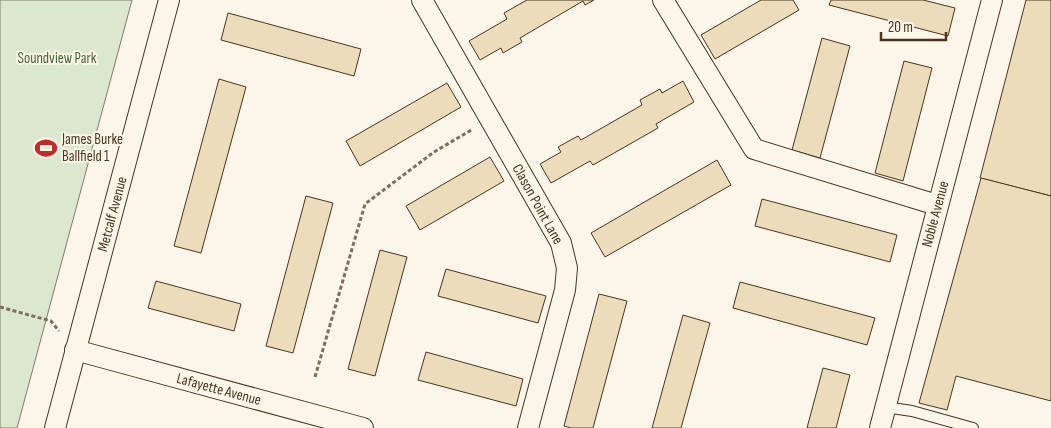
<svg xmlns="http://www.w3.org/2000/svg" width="1051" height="428" font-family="'Sofia Sans Condensed',sans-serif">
<rect width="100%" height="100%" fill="#fbf6e9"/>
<path fill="#dce7d0" stroke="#887966" d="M0 0H132L17 428H0Z"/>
<g fill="#ecdcbc" stroke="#4a3520">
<path d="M527 0H594L585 5 583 1 520 38 522 42 503 53 501 48 480 60 469 41 507 19 504 13Z"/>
<path d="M761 0H793L799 10 715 59 701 35Z"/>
<path d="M831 0H923L955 8 948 36 829 5Z"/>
<path d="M1026 0H1051V196L980 178Z"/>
<path d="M228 13 361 49 354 76 221 40Z"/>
<path d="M822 38 850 46 820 158 792 150Z"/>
<path d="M904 61 932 68 903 181 875 173Z"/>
<path d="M219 79 246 87 201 253 174 246Z"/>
<path d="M683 81 694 102 656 124 658 128 593 165 590 161 551 183 540 164 561 152 558 147 578 136 581 140 642 105 640 100 660 89 662 93Z"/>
<path d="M447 83 461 107 360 166 346 141Z"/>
<path d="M490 157 504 181 420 230 406 206Z"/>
<path d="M717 160 731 185 605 257 591 233Z"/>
<path d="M981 178 1051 196V401L956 376 947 410 919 403Z"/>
<path d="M306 196 333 203 293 353 266 346Z"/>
<path d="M762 199 897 235 890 262 755 226Z"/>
<path d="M380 250 407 257 375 376 348 369Z"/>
<path d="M446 269 546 296 538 323 438 296Z"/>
<path d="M156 281 241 304 234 331 148 308Z"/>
<path d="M740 282 875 318 867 345 733 308Z"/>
<path d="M599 294 627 301 593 428H571L564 426Z"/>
<path d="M683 315 710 323 681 428H652Z"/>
<path d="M426 352 523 379 516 406 418 380Z"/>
<path d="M823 368 850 375 836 428H807Z"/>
</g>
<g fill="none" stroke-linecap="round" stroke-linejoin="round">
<g stroke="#4a3520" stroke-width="12">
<path id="service" d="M885 407 912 411 973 428"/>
</g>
<g stroke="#4a3520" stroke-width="22">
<g id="minor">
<path d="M422 0 561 243 567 268 565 290 528 428"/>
<path d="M663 0 754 149 937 205"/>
<path d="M75 350 363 428"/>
<path d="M55 428 169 0"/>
<path d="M880 428 992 0"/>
</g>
</g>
<g stroke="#7f6f5c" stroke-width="3" stroke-dasharray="4 2.5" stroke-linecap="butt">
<path d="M0 307 51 321 59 331"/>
<path d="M315 377 365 204 434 152 473 129"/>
</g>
<use href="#service" stroke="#fbf6e9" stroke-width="10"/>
<use href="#minor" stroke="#fbf6e9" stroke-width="20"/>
</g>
<defs>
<g id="stadium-bare" transform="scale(1.725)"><path d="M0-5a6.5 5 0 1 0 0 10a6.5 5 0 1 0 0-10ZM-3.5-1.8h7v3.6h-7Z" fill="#c62828" stroke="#fbf6e9" stroke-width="2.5" paint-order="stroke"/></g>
</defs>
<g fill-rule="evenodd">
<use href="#stadium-bare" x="46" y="148"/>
</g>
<g text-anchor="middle" stroke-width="4" stroke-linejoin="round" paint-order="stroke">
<g font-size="15" fill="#436837" stroke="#fbf6e9">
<text x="57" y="63">Soundview Park</text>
</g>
<g font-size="15" fill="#4a3520" stroke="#fbf6e9" text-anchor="start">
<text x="62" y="144">James Burke<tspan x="62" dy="17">Ballfield 1</tspan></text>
</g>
<g font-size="15" fill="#4a3520" stroke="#fbf6e9">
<text transform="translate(538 204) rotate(61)" y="5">Clason Point Lane</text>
<text transform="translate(112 214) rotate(-75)" y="5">Metcalf Avenue</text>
<text transform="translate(935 214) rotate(-75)" y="5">Noble Avenue</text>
<text transform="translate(219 389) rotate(15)" y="5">Lafayette Avenue</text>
</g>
</g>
<path d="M881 32v8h65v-8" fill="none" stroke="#4a3520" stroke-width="2.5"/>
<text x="888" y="32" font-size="15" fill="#4a3520" stroke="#fbf6e9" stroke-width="4" paint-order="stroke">20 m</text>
</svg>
